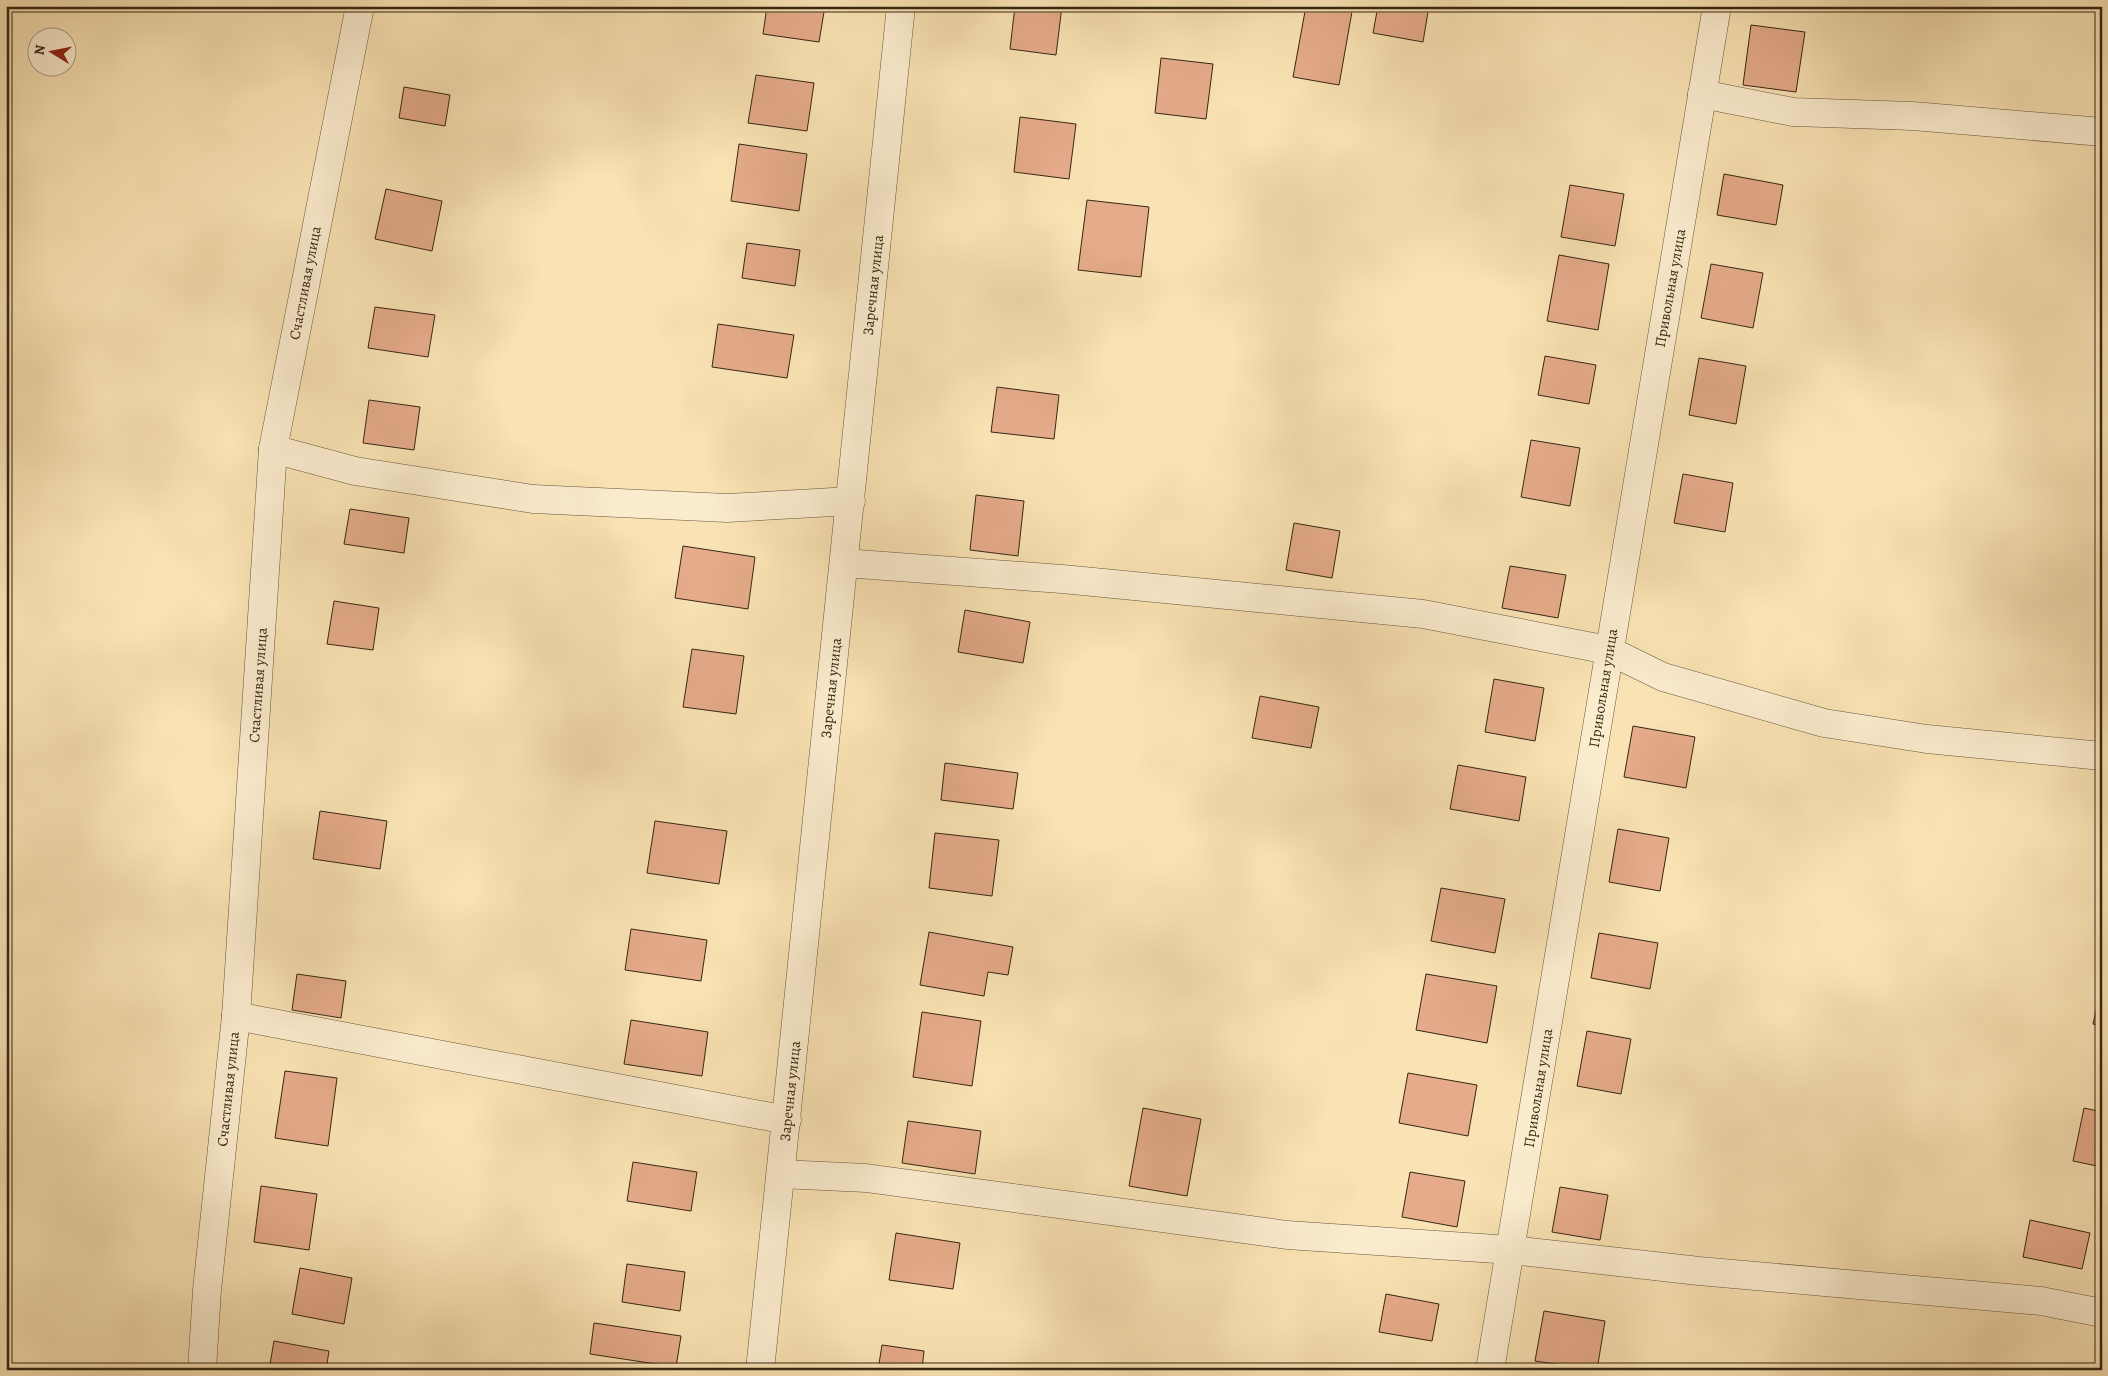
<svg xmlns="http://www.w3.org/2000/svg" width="2108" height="1376" font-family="Alegreya,serif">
<rect width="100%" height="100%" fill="#f9e2b3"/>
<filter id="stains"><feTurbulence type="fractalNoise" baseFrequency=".004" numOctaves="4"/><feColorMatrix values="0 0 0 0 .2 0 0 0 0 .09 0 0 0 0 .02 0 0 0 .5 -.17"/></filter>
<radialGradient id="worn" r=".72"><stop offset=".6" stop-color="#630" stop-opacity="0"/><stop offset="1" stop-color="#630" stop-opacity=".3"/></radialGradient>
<g fill="#e5ab8a" stroke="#362714">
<path d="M767 6H825L819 42 763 34Z"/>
<path d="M1015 6H1062L1056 55 1010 49Z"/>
<path d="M1306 6H1353L1339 85 1293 77Z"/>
<path d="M1378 6H1429L1423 42 1373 33Z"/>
<path d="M1751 25 1805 32 1796 92 1743 85Z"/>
<path d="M1161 58 1213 64 1206 119 1155 113Z"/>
<path d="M756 75 814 83 807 131 748 123Z"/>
<path d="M404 87 450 95 445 126 399 118Z"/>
<path d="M1020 117 1076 124 1069 179 1014 172Z"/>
<path d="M739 144 807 154 799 211 731 201Z"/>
<path d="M1724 174 1783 185 1776 225 1717 215Z"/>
<path d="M1570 185 1624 194 1615 246 1561 237Z"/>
<path d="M386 189 442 201 432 251 375 239Z"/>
<path d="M1087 200 1149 207 1141 277 1078 270Z"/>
<path d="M747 243 800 250 795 286 742 278Z"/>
<path d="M1559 255 1609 264 1598 330 1547 321Z"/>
<path d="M1711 264 1763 273 1753 328 1701 318Z"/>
<path d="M375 307 435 315 428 357 368 348Z"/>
<path d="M718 324 794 335 787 378 712 367Z"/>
<path d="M1545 356 1596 365 1589 404 1538 395Z"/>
<path d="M1699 358 1746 366 1736 424 1689 415Z"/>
<path d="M997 387 1059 395 1054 439 991 432Z"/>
<path d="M369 400 420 407 414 450 363 443Z"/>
<path d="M1531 440 1580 448 1570 506 1521 497Z"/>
<path d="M1683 474 1733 483 1725 532 1674 523Z"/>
<path d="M976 495 1024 501 1018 556 970 550Z"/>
<path d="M350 509 409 518 404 553 344 544Z"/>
<path d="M1294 523 1340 531 1332 578 1286 570Z"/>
<path d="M683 546 755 557 748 609 675 598Z"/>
<path d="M1510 566 1566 575 1558 618 1502 608Z"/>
<path d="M334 601 379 608 373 650 327 644Z"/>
<path d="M965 610 1030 622 1023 663 958 652Z"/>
<path d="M692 649 744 656 736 714 683 707Z"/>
<path d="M1494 679 1544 688 1535 741 1485 732Z"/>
<path d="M1260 696 1319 707 1311 748 1252 738Z"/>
<path d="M1633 726 1695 737 1686 788 1624 777Z"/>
<path d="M945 763 1018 773 1013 809 941 800Z"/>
<path d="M1458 765 1526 777 1519 821 1450 809Z"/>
<path d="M320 811 387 821 380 869 313 859Z"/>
<path d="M655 821 727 831 719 884 647 873Z"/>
<path d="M1618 829 1669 838 1660 891 1609 882Z"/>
<path d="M935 833 999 840 992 896 929 888Z"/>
<path d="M1441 888 1505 899 1495 953 1431 941Z"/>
<path d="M631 929 707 940 701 981 625 970Z"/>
<path d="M929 932 1013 947 1008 975 988 972 984 996 920 985Z"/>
<path d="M1599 933 1658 943 1650 989 1591 978Z"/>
<path d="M297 974 346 981 341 1018 292 1010Z"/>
<path d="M1426 974 1497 986 1487 1043 1416 1030Z"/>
<path d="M2102 985V1026L2093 1024Z"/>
<path d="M922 1012 981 1021 972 1086 913 1077Z"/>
<path d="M631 1020 708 1032 702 1076 624 1064Z"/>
<path d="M1587 1031 1631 1039 1621 1094 1577 1086Z"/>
<path d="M285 1071 337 1078 328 1146 275 1138Z"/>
<path d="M1408 1073 1477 1085 1468 1136 1399 1123Z"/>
<path d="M1143 1108 1201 1119 1187 1196 1129 1186Z"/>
<path d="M2084 1108 2102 1112V1167L2073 1161Z"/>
<path d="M908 1121 981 1131 975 1174 902 1163Z"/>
<path d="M633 1162 697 1172 691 1211 627 1201Z"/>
<path d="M1410 1172 1465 1181 1457 1227 1402 1217Z"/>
<path d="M261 1186 317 1194 309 1250 254 1242Z"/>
<path d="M1560 1187 1608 1195 1600 1240 1552 1232Z"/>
<path d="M2030 1220 2090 1233 2082 1269 2023 1257Z"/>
<path d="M896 1233 960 1243 953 1289 889 1280Z"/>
<path d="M627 1264 685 1272 680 1311 622 1302Z"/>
<path d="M300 1268 352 1278 344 1324 292 1314Z"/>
<path d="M1386 1294 1439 1304 1432 1341 1379 1332Z"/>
<path d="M1544 1311 1605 1321 1597 1370 1535 1361Z"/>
<path d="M594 1323 681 1336 676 1367 590 1354Z"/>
<path d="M274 1341 329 1351 326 1370H269Z"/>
<path d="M882 1345 924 1351 922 1370H878Z"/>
</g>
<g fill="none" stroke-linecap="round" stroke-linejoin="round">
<g stroke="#67563c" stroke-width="29">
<g id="minor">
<path d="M1702 94 1793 112 1913 116 2102 132"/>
<path d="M273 449 355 471 533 499 727 508 851 501"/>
<path d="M844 563 1062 579 1423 614 1608 650 1663 677 1824 723 1927 739 2102 756"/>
<path d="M236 1016 787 1120"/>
<path d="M781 1174 866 1178 1287 1235 1511 1250 1699 1271 2041 1301 2102 1313"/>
<path d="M202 1370 207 1290 236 1016 273 449 360 6"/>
<path d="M760 1370 901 6"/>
<path d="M1490 1370 1717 6"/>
</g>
</g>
<use href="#minor" stroke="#fbecce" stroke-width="28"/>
</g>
<g text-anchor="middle" stroke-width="4" stroke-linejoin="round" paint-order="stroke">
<g font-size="15" fill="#362714" stroke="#fbecce">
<text transform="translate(305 283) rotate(-79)" y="5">Счастливая улица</text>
<text transform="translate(873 285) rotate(-84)" y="5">Заречная улица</text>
<text transform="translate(1670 288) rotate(-80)" y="5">Привольная улица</text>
<text transform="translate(258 685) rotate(-86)" y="5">Счастливая улица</text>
<text transform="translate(831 688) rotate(-84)" y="5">Заречная улица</text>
<text transform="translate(1603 688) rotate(-81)" y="5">Привольная улица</text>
<text transform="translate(1538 1088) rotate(-81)" y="5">Привольная улица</text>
<text transform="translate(228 1089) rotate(-84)" y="5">Счастливая улица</text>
<text transform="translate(790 1091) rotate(-84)" y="5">Заречная улица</text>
</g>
</g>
<rect width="2108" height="1376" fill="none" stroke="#f9e2b3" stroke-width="25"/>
<rect x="8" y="8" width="2093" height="1361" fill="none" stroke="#362714" stroke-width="2.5"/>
<rect x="12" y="12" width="2083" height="1351" fill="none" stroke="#362714"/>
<g transform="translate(52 52) rotate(280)"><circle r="24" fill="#fbecce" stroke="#ac9d84"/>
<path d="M0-4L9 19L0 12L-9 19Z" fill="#8f2418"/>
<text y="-8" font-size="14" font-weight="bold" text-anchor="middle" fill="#362714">N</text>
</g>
<rect width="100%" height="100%" filter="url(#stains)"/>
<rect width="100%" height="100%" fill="url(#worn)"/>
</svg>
